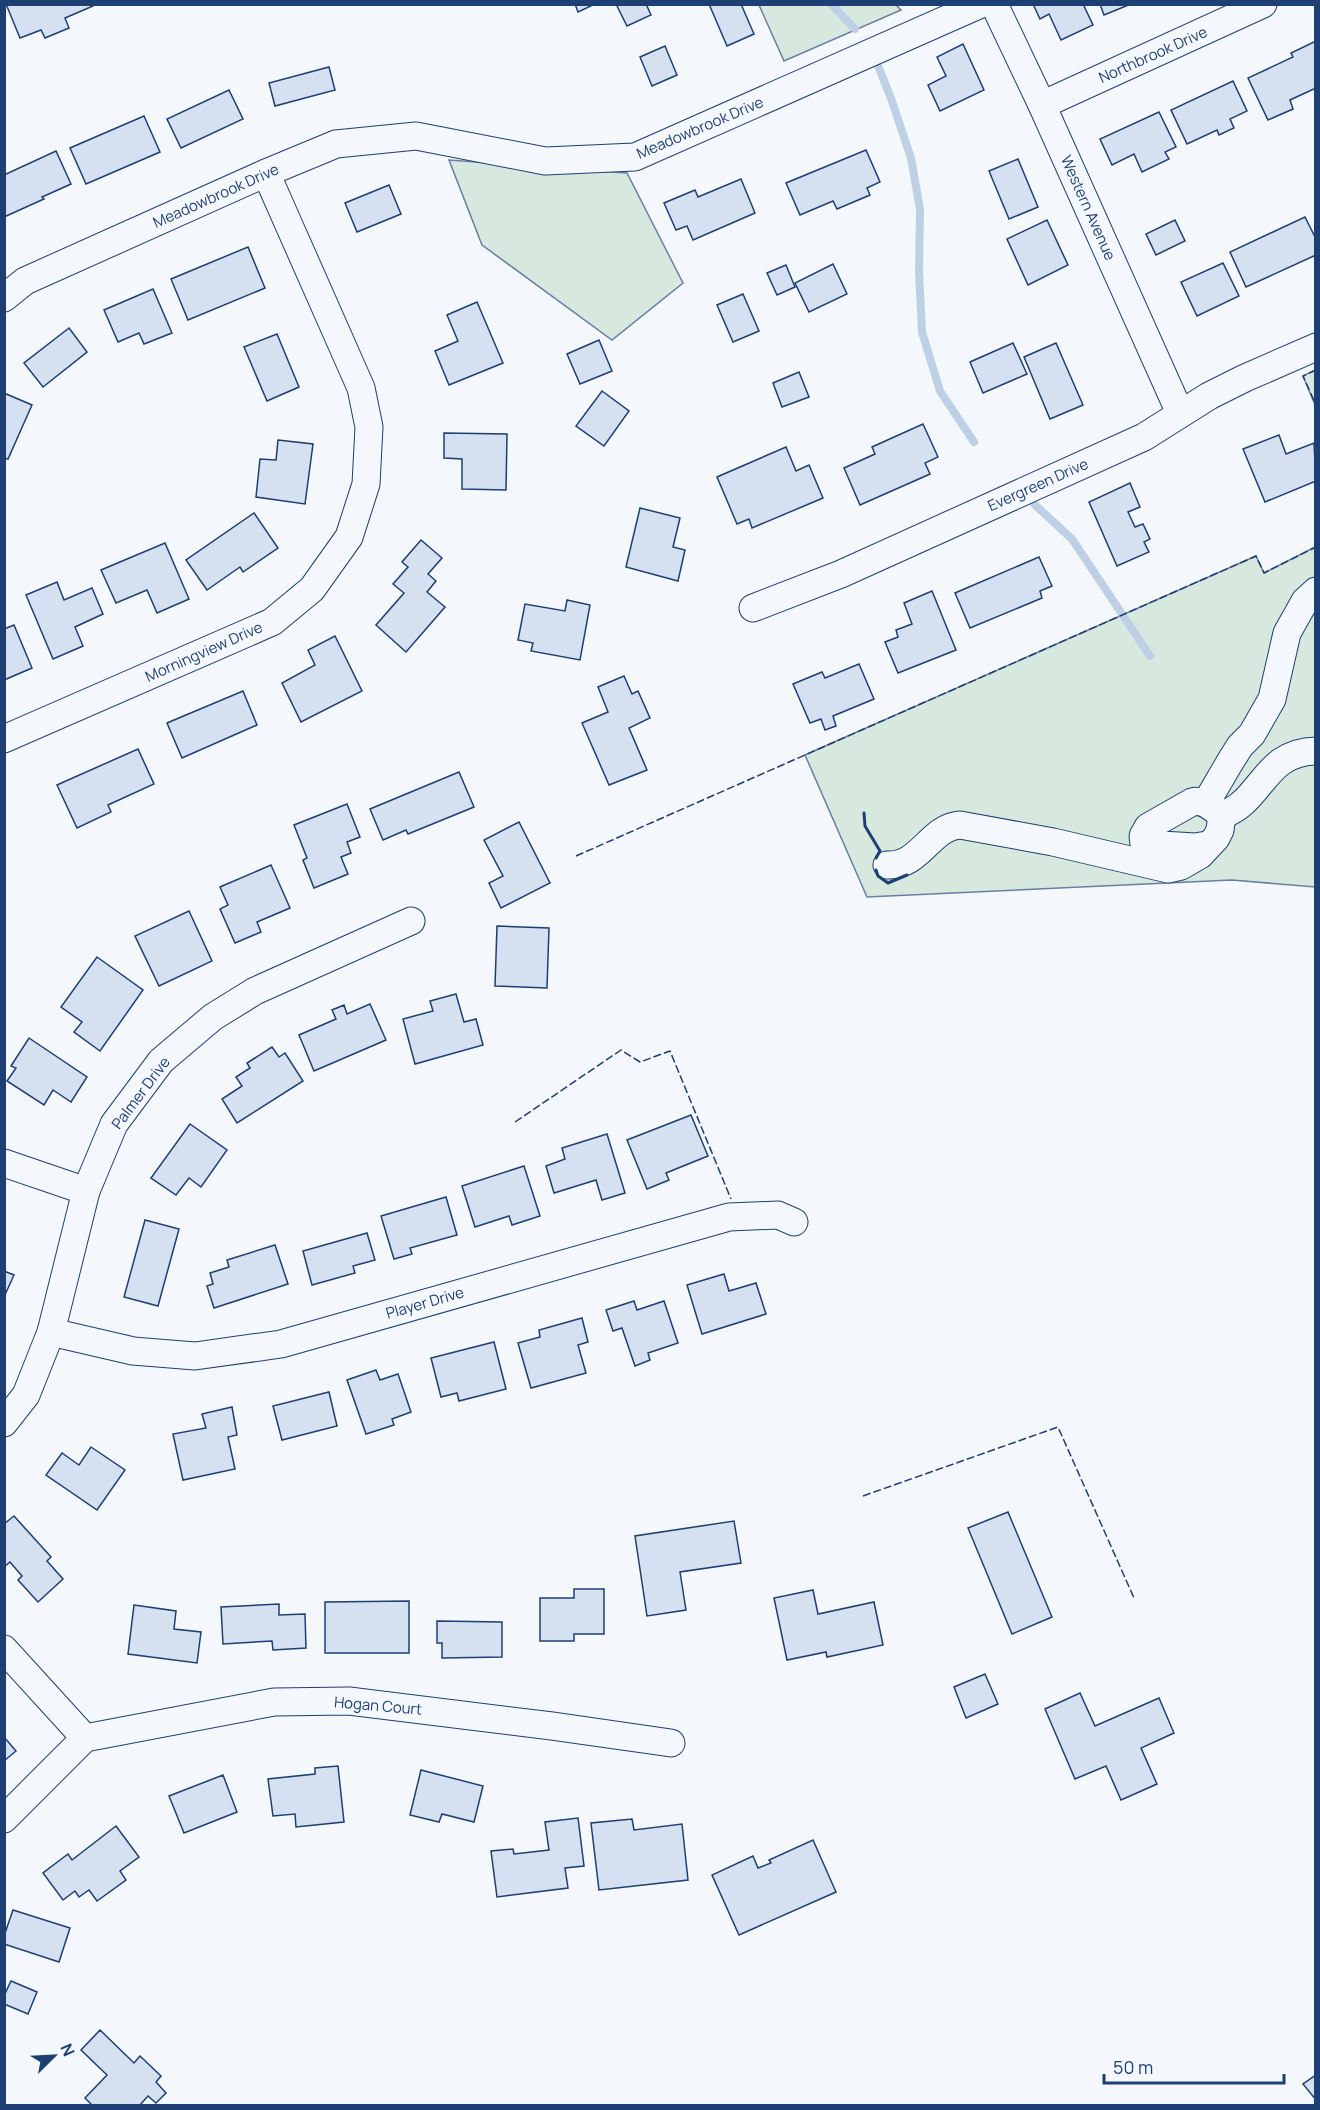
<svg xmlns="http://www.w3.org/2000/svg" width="1320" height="2110" font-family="Manrope,sans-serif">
<rect width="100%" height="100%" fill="#f4f7fb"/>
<g fill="#d7e8df" stroke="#687fa3" stroke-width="1.5">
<path d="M896 5 901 10 784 61 759 5Z"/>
<path d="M449 160 627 173 683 283 612 340 482 245Z"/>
<path d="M1315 370V405L1303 376Z"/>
<path d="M1315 547V887L1232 880 867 897 805 755 1256 556 1264 573Z"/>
</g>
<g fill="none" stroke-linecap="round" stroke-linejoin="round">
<g stroke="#bed0e5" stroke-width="8">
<path d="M831 4 855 29"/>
<path d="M877 63 892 101 911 158 920 209 919 272 922 332 940 391 974 442"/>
<path d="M1034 504 1072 539 1150 656"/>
</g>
</g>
<g fill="#d5e0f0" stroke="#1d3f73" stroke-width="1.5">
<path d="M6 4H93V6L65 18 69 28 45 38 41 30 20 38Z"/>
<path d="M575 4H595L578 12Z"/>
<path d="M616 4H646L651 15 627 26Z"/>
<path d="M709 4H741L754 34 727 46Z"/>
<path d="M1033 4H1083L1093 25 1061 40 1049 14 1040 19Z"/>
<path d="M1100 4H1131L1104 15Z"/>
<path d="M1316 41V88L1290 100 1293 109 1268 120 1248 78 1293 57 1291 53Z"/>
<path d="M963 44 984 90 940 111 928 85 946 76 937 57Z"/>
<path d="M665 46 677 75 652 86 640 57Z"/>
<path d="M329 67 335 90 275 106 269 83Z"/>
<path d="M1233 81 1247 111 1230 119 1234 128 1219 135 1217 130 1187 144 1171 110Z"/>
<path d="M229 90 243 119 181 148 167 119Z"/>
<path d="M1159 112 1176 147 1165 152 1169 159 1142 172 1134 154 1112 165 1100 139Z"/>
<path d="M144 116 160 152 86 184 70 148Z"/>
<path d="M866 150 880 182 867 188 870 195 837 209 833 201 800 215 786 183Z"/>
<path d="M56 151 71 184 42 197 44 199 4 217V175Z"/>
<path d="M1018 159 1038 207 1009 219 989 171Z"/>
<path d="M741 179 755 213 693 240 687 226 676 230 664 203 695 190 698 197Z"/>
<path d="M389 185 401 214 357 232 345 203Z"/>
<path d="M1305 217 1316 239V255L1246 287 1230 252Z"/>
<path d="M1047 220 1068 265 1028 285 1007 239Z"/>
<path d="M1175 220 1185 241 1156 255 1146 234Z"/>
<path d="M248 247 265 288 188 320 171 279Z"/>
<path d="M1223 263 1239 296 1197 316 1181 282Z"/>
<path d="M833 264 847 294 809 312 795 283Z"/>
<path d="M786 265 795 287 777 295 767 273Z"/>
<path d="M153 289 172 333 144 344 139 333 118 342 104 310Z"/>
<path d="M743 294 759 331 733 342 717 305Z"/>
<path d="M477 302 503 363 449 385 435 351 458 341 447 315Z"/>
<path d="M69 328 87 352 43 387 24 363Z"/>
<path d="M277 334 299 387 267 401 244 347Z"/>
<path d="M599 340 612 371 580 384 567 354Z"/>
<path d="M1013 343 1027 374 983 393 970 362Z"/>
<path d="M1056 343 1083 405 1050 419 1024 357Z"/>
<path d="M799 372 809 397 782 407 773 383Z"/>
<path d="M602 391 629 411 604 446 576 426Z"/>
<path d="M4 393 32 405 8 459 4 458Z"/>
<path d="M923 424 938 457 925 463 930 474 860 505 844 468 875 454 872 447Z"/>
<path d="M444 433 507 434 506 490 462 489V459L444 458Z"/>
<path d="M1279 435 1286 454 1314 443 1316 481 1265 502 1243 449Z"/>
<path d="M278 440 313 444 305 504 256 497 260 459 276 460Z"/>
<path d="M786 447 796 471 809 465 823 498 752 528 749 519 737 524 717 477Z"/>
<path d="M1130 483 1140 507 1128 512 1135 527 1143 524 1150 539 1144 542 1149 552 1117 566 1089 502Z"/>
<path d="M640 508 680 518 673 547 685 550 678 581 626 567Z"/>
<path d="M254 513 278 548 243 572 240 567 207 590 186 560Z"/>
<path d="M421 540 442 558 428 574 436 581 427 592 445 607 406 652 376 625 404 593 393 584 408 567 402 562Z"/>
<path d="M165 543 189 599 157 613 147 590 116 603 101 570Z"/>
<path d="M1039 557 1052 586 1040 591 1042 598 970 628 955 593Z"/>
<path d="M57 582 64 600 92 588 103 614 75 627 83 646 53 659 26 595Z"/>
<path d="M932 591 956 650 898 673 885 642 898 637 896 630 912 624 904 603Z"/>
<path d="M567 600 590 605 580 660 531 651 533 643 518 640 525 604 565 611Z"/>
<path d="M14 625 32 668 4 680V629Z"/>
<path d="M335 636 362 691 301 722 282 683 315 665 308 650Z"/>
<path d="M859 664 874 699 833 716 836 726 825 730 821 719 810 723 793 684 822 672 825 678Z"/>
<path d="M624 676 632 694 638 691 650 718 629 728 647 770 609 785 582 723 608 712 598 687Z"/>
<path d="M243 691 257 725 182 758 167 723Z"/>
<path d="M138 749 154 784 108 805 111 812 77 828 57 785Z"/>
<path d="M459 772 474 807 408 834 406 830 383 840 370 809Z"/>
<path d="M347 804 360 837 347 842 351 853 341 857 348 874 314 888 303 860 307 858 294 825Z"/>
<path d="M519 822 550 883 501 908 489 883 503 876 484 840Z"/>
<path d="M271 865 290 908 257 922 261 932 235 943 220 909 228 905 220 887Z"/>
<path d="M189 911 212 961 159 986 135 936Z"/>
<path d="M497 926 549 928 547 988 495 986Z"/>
<path d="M97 957 143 990 100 1051 74 1032 82 1022 61 1007Z"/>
<path d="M456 994 464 1022 476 1019 483 1045 415 1064 403 1019 433 1011 430 1001Z"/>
<path d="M370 1004 386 1040 314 1071 299 1035 336 1019 332 1010 344 1005 347 1014Z"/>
<path d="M29 1038 87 1077 71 1102 53 1090 44 1105 7 1081 16 1068 11 1066Z"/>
<path d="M272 1047 279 1057 285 1053 303 1081 237 1123 222 1099 242 1086 236 1077 250 1068 247 1063Z"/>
<path d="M691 1115 708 1156 666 1173 669 1180 647 1189 627 1140Z"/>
<path d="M190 1124 227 1150 201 1187 189 1178 176 1195 151 1178Z"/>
<path d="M607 1134 625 1193 602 1200 596 1180 554 1193 546 1166 565 1159 562 1148Z"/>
<path d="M524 1166 540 1216 512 1225 509 1216 475 1227 462 1186Z"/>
<path d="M446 1197 457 1235 410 1248 412 1254 394 1259 381 1216Z"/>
<path d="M145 1220 179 1229 158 1306 124 1297Z"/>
<path d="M367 1233 375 1260 353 1266 355 1273 312 1285 303 1251Z"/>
<path d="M275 1245 288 1284 214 1308 207 1286 213 1284 210 1273 229 1267 227 1260Z"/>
<path d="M4 1271 14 1275 4 1297Z"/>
<path d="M724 1274 729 1291 756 1283 766 1314 702 1334 687 1285Z"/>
<path d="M634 1301 637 1310 664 1301 678 1343 648 1353 650 1360 635 1366 622 1328 613 1331 606 1310Z"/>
<path d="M582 1318 588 1342 578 1345 586 1373 531 1388 518 1343 540 1337 539 1330Z"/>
<path d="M494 1342 506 1389 459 1401 457 1393 441 1397 431 1358Z"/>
<path d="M376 1370 380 1380 398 1374 411 1412 392 1419 394 1425 366 1434 347 1380Z"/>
<path d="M329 1392 337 1426 282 1440 273 1406Z"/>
<path d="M232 1407 237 1435 228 1437 235 1469 183 1480 173 1434 206 1428 202 1414Z"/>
<path d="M91 1447 125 1470 97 1510 46 1475 62 1453 79 1465Z"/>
<path d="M1008 1512 1052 1617 1012 1634 968 1528Z"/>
<path d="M14 1516 51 1557 47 1561 63 1579 38 1602 18 1580 22 1576 10 1562 4 1567V1524Z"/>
<path d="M734 1521 741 1563 680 1572 686 1610 647 1616 635 1536Z"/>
<path d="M574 1589H604V1634H574V1641H540V1598H574Z"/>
<path d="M813 1590 818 1614 874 1602 883 1645 827 1657 826 1652 787 1660 774 1598Z"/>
<path d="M409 1601V1653H325V1602Z"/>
<path d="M279 1604V1615L305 1614 306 1648 273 1650 272 1641 223 1644 221 1607Z"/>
<path d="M134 1605 176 1611 174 1629 201 1632 197 1663 128 1654Z"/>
<path d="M437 1621 502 1622V1657L442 1658V1643H437Z"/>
<path d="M985 1674 998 1704 966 1718 954 1687Z"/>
<path d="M1080 1693 1095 1726 1159 1698 1174 1733 1141 1748 1157 1784 1121 1800 1106 1766 1075 1779 1045 1709Z"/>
<path d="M4 1737 16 1751 4 1761Z"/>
<path d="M338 1766 344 1822 296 1827 295 1814 273 1816 268 1779 315 1774V1768Z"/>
<path d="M421 1770 483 1786 474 1822 442 1814 439 1822 410 1815Z"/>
<path d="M223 1775 237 1812 184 1833 169 1796Z"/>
<path d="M578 1818 584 1866 565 1868 568 1888 497 1897 491 1851 513 1849 514 1854 549 1850 545 1822Z"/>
<path d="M632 1819 634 1830 682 1824 688 1880 599 1890 591 1823Z"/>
<path d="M116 1826 139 1857 120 1871 126 1880 97 1901 89 1890 79 1897 75 1891 63 1900 43 1873 68 1854 72 1860Z"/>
<path d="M813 1840 836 1892 739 1935 712 1875 753 1856 758 1868 771 1863 769 1860Z"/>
<path d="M13 1910 70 1928 59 1962 4 1944V1936Z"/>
<path d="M11 1981 37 1992 28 2014 4 2004V1996Z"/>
<path d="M100 2030 134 2063 140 2056 161 2076 156 2082 166 2093 156 2103 148 2096 139 2106H93L85 2098 107 2075 81 2050Z"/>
<path d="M1316 2075V2100L1303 2084Z"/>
</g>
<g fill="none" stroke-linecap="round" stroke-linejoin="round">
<g stroke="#1d3f73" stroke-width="29">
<g id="minor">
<path d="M994 4 1042 105 1180 413"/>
<path d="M1042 105 1263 4"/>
<path d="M4 298 25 281 266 173 336 144 416 136 545 161 635 157 981 4"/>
<path d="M753 608 841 574 1144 437 1209 396 1245 378 1316 347"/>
<path d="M4 739 272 622 312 589 349 537 366 484 369 427 361 388 266 173"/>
<path d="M1206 803 1230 762 1240 746 1252 734 1272 699 1287 633 1305 601 1316 591"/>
<path d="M1222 815C1263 801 1263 752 1316 751"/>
<path d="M1207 845 1195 847 1144 844 1143 836 1148 827 1192 802C1203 799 1211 807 1219 813"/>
<path d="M887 865C920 867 930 827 960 825L1053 842 1168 869 1181 866 1200 855 1216 838 1220 830 1222 815"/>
<path d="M4 1163 86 1191"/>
<path d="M51 1332 133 1351 195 1356 281 1344 729 1217 778 1215 794 1222"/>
<path d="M4 1423 26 1395 51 1332 86 1191 114 1124 161 1061 213 1017 255 991 411 921"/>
<path d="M4 1649 85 1738"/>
<path d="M4 1819 85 1738 274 1702 349 1701 552 1726 671 1743"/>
</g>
</g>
<use href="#minor" stroke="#f4f7fb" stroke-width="27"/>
<g stroke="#1d3f73" stroke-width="1.5" stroke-dasharray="8 3" stroke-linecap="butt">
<path d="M1316 370 1303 376 1316 405"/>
<path d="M576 856 1256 556 1264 573 1316 547"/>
<path d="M515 1122 621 1050 640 1062 670 1051 731 1199"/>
<path d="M863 1496 1058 1427 1134 1598"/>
</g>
<g stroke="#1d3f73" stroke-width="3">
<path d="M864 813 865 826 880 851 876 858"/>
<path d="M876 870 878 876 888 883 907 875"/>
</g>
</g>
<g text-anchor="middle" stroke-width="4.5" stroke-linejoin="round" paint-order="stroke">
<g font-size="15" fill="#1d3f73" stroke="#f4f7fb">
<text transform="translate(1153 55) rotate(-24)" y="5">Northbrook Drive</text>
<text transform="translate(700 128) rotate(-23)" y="5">Meadowbrook Drive</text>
<text transform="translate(216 196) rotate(-24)" y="5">Meadowbrook Drive</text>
<text transform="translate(1088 208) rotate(66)" y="5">Western Avenue</text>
<text transform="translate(1038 485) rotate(-24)" y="5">Evergreen Drive</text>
<text transform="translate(204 652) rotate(-24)" y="5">Morningview Drive</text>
<text transform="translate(141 1093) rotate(-53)" y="5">Palmer Drive</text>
<text transform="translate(425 1303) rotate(-16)" y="5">Player Drive</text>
<text transform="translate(378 1706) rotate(5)" y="5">Hogan Court</text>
</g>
</g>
<rect width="1320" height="2110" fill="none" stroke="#1d3f73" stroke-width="12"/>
<g transform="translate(54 2056) rotate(66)" stroke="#f4f7fb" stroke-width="4.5" paint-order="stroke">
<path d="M0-4.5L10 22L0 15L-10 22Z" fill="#1d3f73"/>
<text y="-9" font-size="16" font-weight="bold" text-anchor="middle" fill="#1d3f73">N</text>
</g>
<path d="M1104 2074v9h180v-9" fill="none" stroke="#1d3f73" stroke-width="3"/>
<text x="1113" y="2074" font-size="18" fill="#1d3f73" stroke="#f4f7fb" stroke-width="4.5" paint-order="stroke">50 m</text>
</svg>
